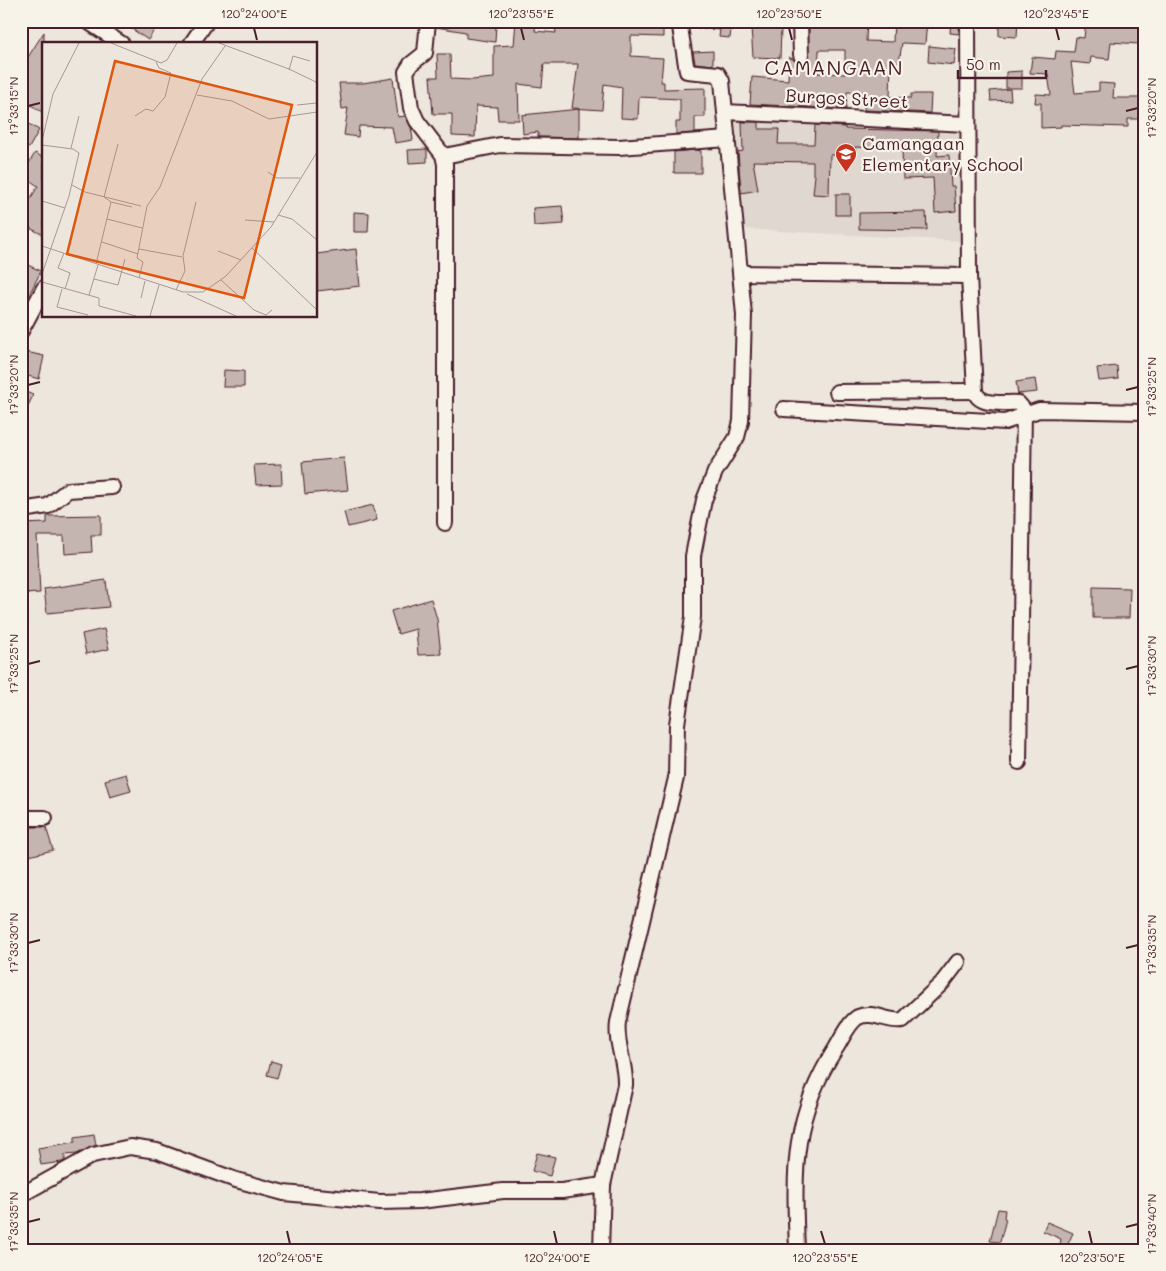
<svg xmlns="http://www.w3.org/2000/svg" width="1166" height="1271" font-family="Mali,sans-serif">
<rect width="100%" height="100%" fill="#ece6dd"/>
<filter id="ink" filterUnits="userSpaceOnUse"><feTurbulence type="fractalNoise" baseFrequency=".02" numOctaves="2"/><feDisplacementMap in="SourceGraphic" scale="10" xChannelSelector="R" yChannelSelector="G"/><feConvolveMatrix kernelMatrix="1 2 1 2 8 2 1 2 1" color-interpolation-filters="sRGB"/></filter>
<g filter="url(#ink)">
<path fill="#e0d7d0" d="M728 114 959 128 961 241 744 229 735 186Z"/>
<g fill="#c4b5b0" stroke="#4a1f2b" fill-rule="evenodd">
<path d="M120 21H160L148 40Z"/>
<path d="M437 21H477V24H496L495 42 466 38V32L436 27Z"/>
<path d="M516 21H536L535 31 556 33 554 21H637V25L663 26V37L631 36V56L663 58 661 82H664V89L705 88V117H695V133L676 134V122H680V99L639 97 638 119 621 118 622 87 604 84 602 110 572 108 578 64H544L542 87 518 84 519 120H498L497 107 476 106 475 137 452 136V114H433L430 77H438L437 54H450L451 79 472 80 494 78V46L514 45Z"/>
<path d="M698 21H732L730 38 719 37 720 30 698 28Z"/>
<path d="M846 21H867L866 41 893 42 894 21H927L925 44 902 43 899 63 891 62 890 97 911 98V94H931L930 113 864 110V92H847L846 109 750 104 752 77 788 80 789 57 801 64 808 60 809 26 846 27ZM819 50H845V74L818 73Z"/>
<path d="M951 21H959V34L950 33Z"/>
<path d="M999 21H1018L1017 37 999 36Z"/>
<path d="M1086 21H1145V37L1139 36V44L1111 42 1109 59 1091 57 1090 64 1071 62 1075 93 1099 91V83L1114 84 1113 98H1145V119H1128V127L1061 125V127L1041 128V103H1035L1036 94 1051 95 1048 74 1030 73 1032 57 1055 59 1056 51 1074 52 1076 37 1084 38Z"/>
<path d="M751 27 781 28 780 58 753 57Z"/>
<path d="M44 32V113L21 99V68Z"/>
<path d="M929 46 956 49 954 65 928 62Z"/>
<path d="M713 51V65L695 63 693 52Z"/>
<path d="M1022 71V88H1006V72Z"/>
<path d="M393 78 398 117 405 116 411 127 413 140 395 143 392 127 359 126 358 137 344 135 348 108 342 109 339 83H363Z"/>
<path d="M1010 89 1011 100 991 101 990 91Z"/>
<path d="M579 109V138L538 137V132L523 134 522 115Z"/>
<path d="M742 122H759V129H779L778 144H814L815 125 845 127V129L938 131 937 156 949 155 951 186H954L956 211 935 213 933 178 903 179 902 149 855 147V154L830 155 829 195 813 194 815 175H813V162L753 161 758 190 741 193 738 152 743 151Z"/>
<path d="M27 123 39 130 29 148 21 143V133Z"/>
<path d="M427 149V162L409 163 408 150Z"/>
<path d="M696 150 701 151V173H674V152Z"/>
<path d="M35 153 44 158V235L21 224V215L38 186 22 175Z"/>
<rect x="836" y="194" width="14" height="21"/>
<path d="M562 206 564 224 534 226 533 208Z"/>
<path d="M354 212 369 213 368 232H354Z"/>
<path d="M926 212 927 230 859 229V213Z"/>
<path d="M356 249 360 286 317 291 316 254Z"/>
<path d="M21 262 41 271 21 311Z"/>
<path d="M26 352 44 356 39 379 21 374Z"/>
<path d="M1117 366 1118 379 1099 381 1097 368Z"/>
<path d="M224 370 244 371V387H223Z"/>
<path d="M1035 379 1037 392 1018 394 1016 382Z"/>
<path d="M21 390 33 395 21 422Z"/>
<path d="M344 458 348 490 305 494 302 462Z"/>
<path d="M281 464 282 484 256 485 254 465Z"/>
<path d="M373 505 377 520 348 527 344 512Z"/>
<path d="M101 515V535H91L92 552 65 554 64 536H37L40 593 22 594 21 524 47 523V516Z"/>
<path d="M106 580 109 607 47 613 44 589Z"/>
<path d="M1093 587 1130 588 1129 618H1093Z"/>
<path d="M431 599 437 619 441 654 418 655 416 629 398 634 391 611Z"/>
<path d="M104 629 109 649 86 654 82 634Z"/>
<path d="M126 774 131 791 110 797 105 780Z"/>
<path d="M32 827H46L53 850 21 858V830Z"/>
<path d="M271 1061 281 1064 277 1078 267 1075Z"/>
<path d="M94 1134 96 1145 77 1154 65 1155V1160L62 1162 41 1165 38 1148 75 1142V1137Z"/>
<path d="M537 1153 555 1157 550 1176 532 1171Z"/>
<path d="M998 1209 1005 1210 1004 1218 1006 1219 1000 1242 990 1241Z"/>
<path d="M1047 1222 1073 1233 1065 1250H1059L1061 1239 1043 1231Z"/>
</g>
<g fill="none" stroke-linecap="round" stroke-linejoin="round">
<g stroke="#4a1f2b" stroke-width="18">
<g id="minor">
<path d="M87 21 122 44"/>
<path d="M428 21 425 53 411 64 406 72 411 108 417 121 443 155 445 164V523"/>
<path d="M800 21 801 55"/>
<path d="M968 21 969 276 975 391C979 407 1004 402 1018 403L1024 410 1019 762"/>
<path d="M191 44 207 21"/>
<path d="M725 112 967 124"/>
<path d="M444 156 500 145 619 147 728 139"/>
<path d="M741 273 969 276"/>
<path d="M21 331 44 288"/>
<path d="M837 392 975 391"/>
<path d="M784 409 1005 422 1039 410 1145 412"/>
<path d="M21 510 48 506 68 490 112 487"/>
<path d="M21 818H45"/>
<path d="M21 1195 93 1155 130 1147 157 1151 236 1180 284 1193 380 1202 420 1201 503 1191H562L603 1185"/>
<path d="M601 1250 603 1185 625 1085C626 1063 615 1043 618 1022L676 778 677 724 693 617V556L698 530 704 500 715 472 737 437 741 421 744 315 722 81 718 74 687 71 679 21"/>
<path d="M797 1250C794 1170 791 1118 836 1048 842 1039 848 1023 858 1017 873 1010 888 1023 903 1020L942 983 958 962"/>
</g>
</g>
<use href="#minor" stroke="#f7f3e8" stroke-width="14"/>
</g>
</g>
<path fill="none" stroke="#4a1f2b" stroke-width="2" d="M254 28 257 40M521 28 524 40M789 28 792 40M1056 28 1059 40M28 106 40 103M1126 111 1138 108M28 385 40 382M1126 390 1138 387M28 664 40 661M1126 669 1138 666M28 943 40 940M1126 948 1138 945M28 1222 40 1219M1126 1227 1138 1224M287 1231 290 1244M554 1231 557 1244M821 1231 825 1244M1089 1231 1092 1244"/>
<defs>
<g id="school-pin" transform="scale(1.125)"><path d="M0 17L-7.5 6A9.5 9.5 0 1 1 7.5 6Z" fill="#c8321e" stroke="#f7f3e8"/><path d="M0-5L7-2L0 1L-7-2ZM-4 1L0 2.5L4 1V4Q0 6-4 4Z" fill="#fff"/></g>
</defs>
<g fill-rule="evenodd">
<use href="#school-pin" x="846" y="154"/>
</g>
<g text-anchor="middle" stroke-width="4.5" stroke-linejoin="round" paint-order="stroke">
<g font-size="18" fill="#4a1f2b" stroke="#f7f3e8">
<text transform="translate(847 99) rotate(3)" y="6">Burgos Street</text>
</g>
<g font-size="18" fill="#4a1f2b" stroke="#f7f3e8" text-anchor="start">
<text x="862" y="150">Camangaan<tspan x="862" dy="21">Elementary School</tspan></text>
</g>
<g font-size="20" letter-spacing="1" fill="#4a1f2b" stroke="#f7f3e8">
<text x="834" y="75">CAMANGAAN</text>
</g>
</g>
<g transform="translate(42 42)">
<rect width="275" height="275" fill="#ece6dd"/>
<path fill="none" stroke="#ab9696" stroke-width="1" d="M69 1 119 21 125 18 135 1M177 1 247 27 274 40 275 45M247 28 251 14 268 19M155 53 190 59 227 77 275 70M255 63 275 61M93 74 104 67 111 69 123 55 129 31 117 26 114 20M0 99 11 52 37 1M0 103 31 107 37 111 27 154 0 232M29 106 37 74M226 130 235 136H258M30 143 43 150 99 164M0 159 23 166M69 160 90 165M236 173 250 177 275 198M65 177 100 186M203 178 232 180M60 200 96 212M0 204 141 250H161L184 234 229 185 275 110M210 206 275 268M97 207 140 215M176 209 199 218M22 211 16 226 28 231 23 247M54 222 69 160 62 155 76 102M97 236 101 220 95 216 105 164 118 145 160 37 183 4M52 237 76 243 83 217M179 238 212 268 224 273 230 268M0 240 57 256V264L94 274M20 247 15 265 46 273M134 248 143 229 141 214 154 160M145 252 194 274M47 253 56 223M99 256 103 239M108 274 117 243"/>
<path fill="#e0560e" fill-opacity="0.15" stroke="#e0560e" stroke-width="2.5" d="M73 19 250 63 202 256 25 212Z"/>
<rect width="275" height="275" fill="none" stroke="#4a1f2b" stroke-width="2.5"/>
</g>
<rect width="1166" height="1271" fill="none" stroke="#f7f3e8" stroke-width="55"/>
<path d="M958 70v8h88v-8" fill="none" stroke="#4a1f2b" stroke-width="2.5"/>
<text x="966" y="70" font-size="15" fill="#4a1f2b" stroke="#f7f3e8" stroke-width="4" paint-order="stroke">50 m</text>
<rect x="28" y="28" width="1110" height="1216" fill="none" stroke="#4a1f2b" stroke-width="2"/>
<g font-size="12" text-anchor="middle" fill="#4a1f2b">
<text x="254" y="18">120°24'00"E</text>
<text x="521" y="18">120°23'55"E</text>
<text x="789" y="18">120°23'50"E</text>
<text x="1056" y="18">120°23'45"E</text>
<text transform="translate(14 106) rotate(-90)" y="4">17°33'15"N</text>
<text transform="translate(1152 108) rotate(-90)" y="4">17°33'20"N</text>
<text transform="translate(14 385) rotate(-90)" y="4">17°33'20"N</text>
<text transform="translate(1152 387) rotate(-90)" y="4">17°33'25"N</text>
<text transform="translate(14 664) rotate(-90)" y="4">17°33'25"N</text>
<text transform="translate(1152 666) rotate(-90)" y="4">17°33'30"N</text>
<text transform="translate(14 943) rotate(-90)" y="4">17°33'30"N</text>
<text transform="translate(1152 945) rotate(-90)" y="4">17°33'35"N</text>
<text transform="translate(14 1222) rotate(-90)" y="4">17°33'35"N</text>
<text transform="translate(1152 1224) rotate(-90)" y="4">17°33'40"N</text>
<text x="290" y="1262">120°24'05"E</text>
<text x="557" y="1262">120°24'00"E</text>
<text x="825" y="1262">120°23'55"E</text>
<text x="1092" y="1262">120°23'50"E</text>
</g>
</svg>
